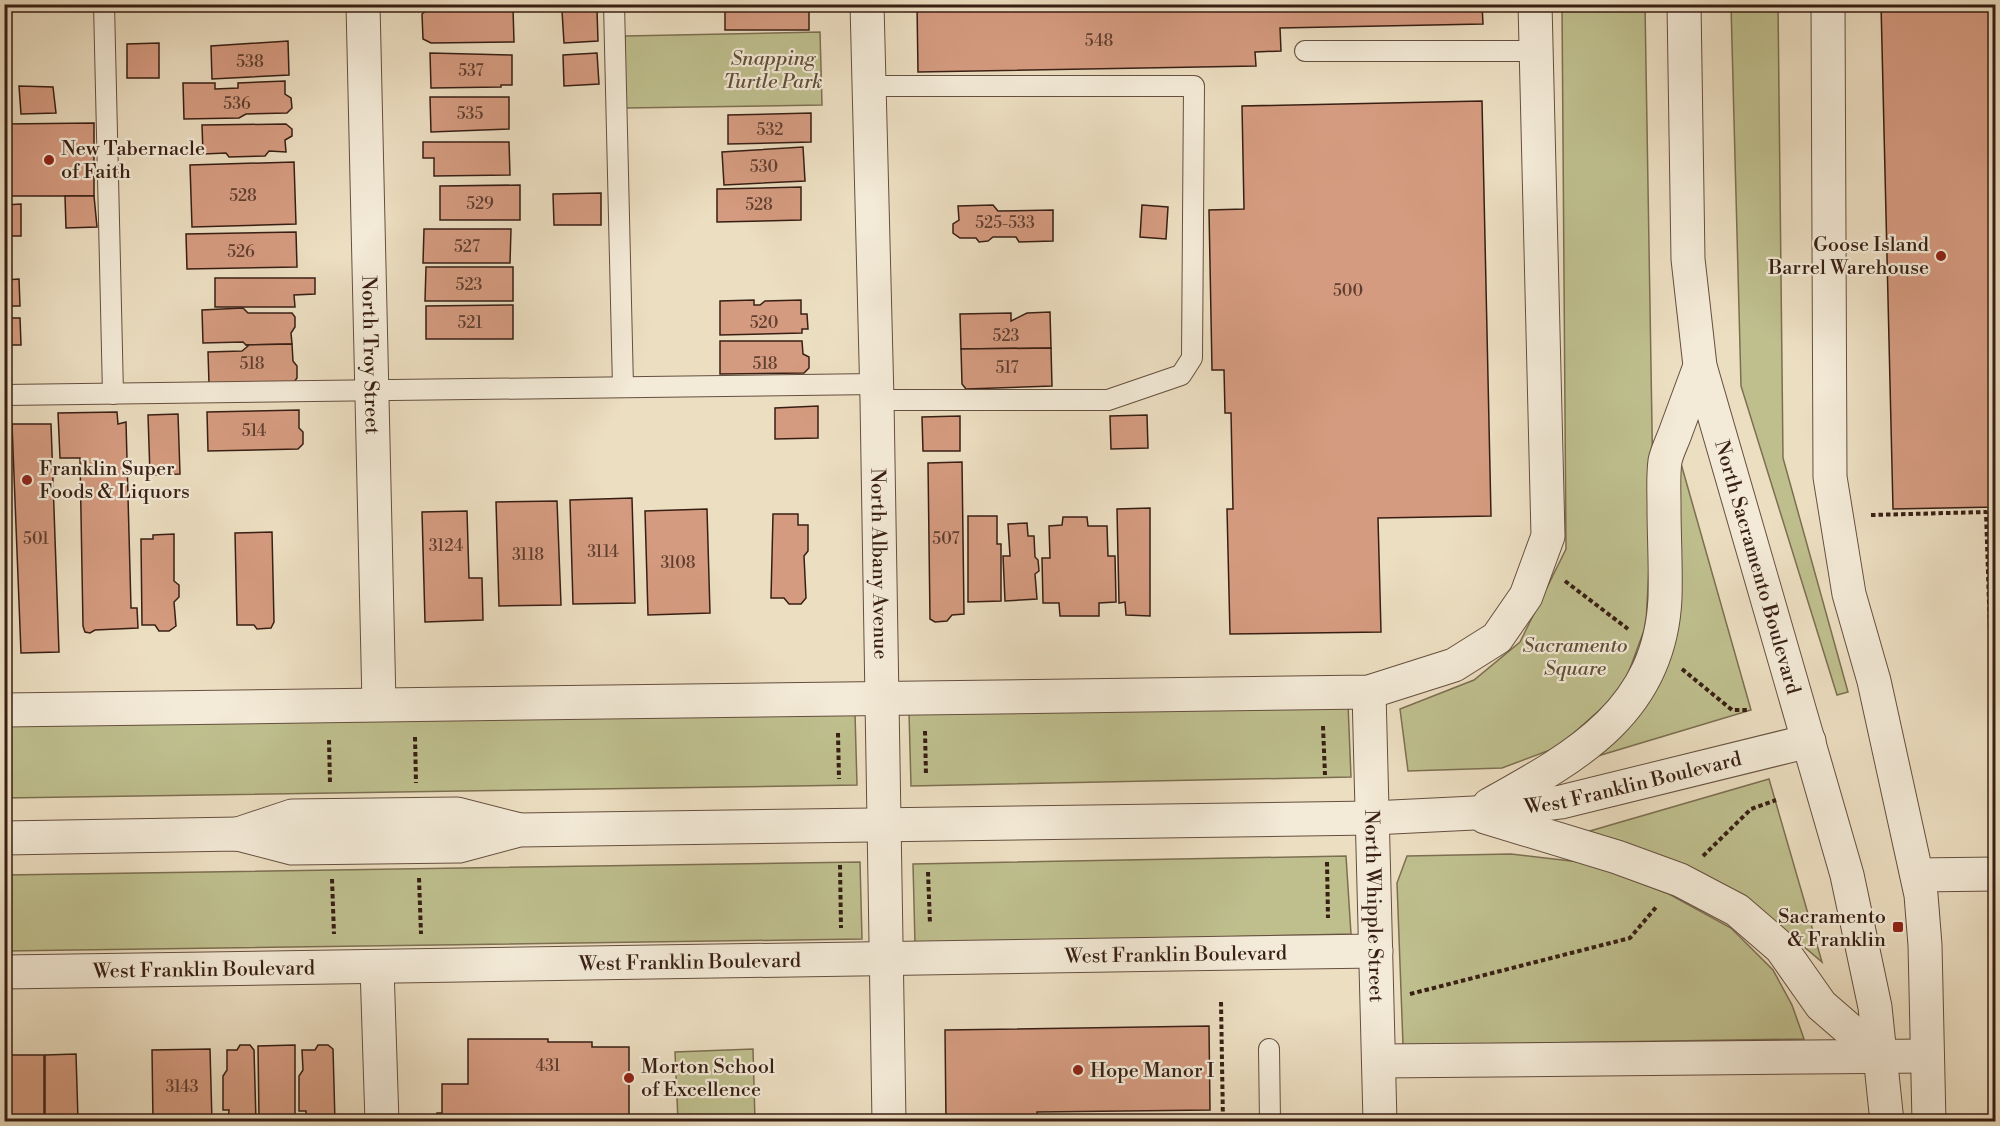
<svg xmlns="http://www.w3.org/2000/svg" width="2000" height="1126" font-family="'Libre Bodoni',serif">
<rect width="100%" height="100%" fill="#ecdec1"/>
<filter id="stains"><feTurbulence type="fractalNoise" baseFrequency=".00333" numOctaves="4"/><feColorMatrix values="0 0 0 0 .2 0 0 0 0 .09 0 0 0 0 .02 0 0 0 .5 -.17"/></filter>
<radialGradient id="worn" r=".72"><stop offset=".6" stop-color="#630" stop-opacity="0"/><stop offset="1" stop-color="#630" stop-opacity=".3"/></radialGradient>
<g fill="#bfbf8e" stroke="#7c6f51" stroke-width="1.5">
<path d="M1562 5H1645L1653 487 1646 625 1622 690 1558 747 1502 768 1408 771 1400 709 1474 680 1520 642 1566 549Z"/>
<path d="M1731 5H1778L1783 458 1848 692 1837 695 1741 386Z"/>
<path d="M820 32 822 105 625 108V36Z"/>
<path d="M1680 460 1751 710 1601 755 1662 677 1680 614Z"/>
<path d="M1348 704 1351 777 911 786 909 712Z"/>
<path d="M855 713 857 785 5 798 4 723Z"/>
<path d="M1769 779 1822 962 1774 921 1583 833Z"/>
<path d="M1511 854 1588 863 1669 894 1731 928 1773 970 1792 1005 1804 1039 1403 1045 1397 883 1407 856Z"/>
<path d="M1346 856 1351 934 915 944 913 864Z"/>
<path d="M860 862 862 939 5 951V875Z"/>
<path d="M753 1049 755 1121H678L675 1052Z"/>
</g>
<g fill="#d59b80" stroke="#381f14" stroke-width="1.5">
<rect x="725" y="4" width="84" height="26"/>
<path d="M917 4H1482L1483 24 1280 28 1281 51 1255 52 1256 66 918 72Z"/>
<path d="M1881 4H1996V507L1893 509Z"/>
<path d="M513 8 514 42 431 43 423 39 422 14 427 10Z"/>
<path d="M597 10 598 41 564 43 562 11Z"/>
<path d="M288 41 289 75 212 79 211 46Z"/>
<path d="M159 43V78H127V44Z"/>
<path d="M430 53 512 55V85H501V87L431 88Z"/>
<path d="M597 53 599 84 564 86 563 55Z"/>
<path d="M285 81V94L291 98 292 108 287 113 246 114 239 118 184 119 183 83H215V89L238 88V83Z"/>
<path d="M19 86 53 87 56 113 21 114Z"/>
<path d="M430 97H509V129L431 132Z"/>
<path d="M1482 101 1491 516 1378 518 1381 632 1230 634 1227 509H1233L1231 413H1225L1224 370H1212L1209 210 1244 209 1242 106Z"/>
<path d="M811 113V142L728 144V115Z"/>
<path d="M94 123V196H4V124Z"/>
<path d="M286 124 292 129V136L285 140 286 152 269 151 265 156 229 157 226 153 203 154 202 125Z"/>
<path d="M423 142H509L510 175 434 176V158H423Z"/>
<path d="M803 147 805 181 724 185 722 152Z"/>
<path d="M294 162 296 224 192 227 190 165Z"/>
<path d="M520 185V220H440V186Z"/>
<path d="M801 187V220L717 222V189Z"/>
<path d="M601 193V225H554L553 194Z"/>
<path d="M65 196H94L97 227 66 228Z"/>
<path d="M21 204V236H4V205Z"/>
<path d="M993 205 998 211 1053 210V241L1019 242 1016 237H993L988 241 979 242 976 238H960L953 233V224L959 220 958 206Z"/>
<path d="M1142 205 1168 207 1166 239 1140 237Z"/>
<path d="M424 229H511L510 263H423Z"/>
<path d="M296 232 297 267 187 269 186 234Z"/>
<path d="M426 267H513V301H425Z"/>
<path d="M215 278H315V294L294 295 295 307H215Z"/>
<path d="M19 279 20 306H4V280Z"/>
<path d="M754 300V305H760L765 301 801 300V314H807L808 329H802V333L720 335V301Z"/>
<path d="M513 305V339H426V306Z"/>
<path d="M243 308 248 313H292L295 317V327L291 333 292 344 246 345 243 342 203 343 202 310Z"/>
<path d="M1050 312 1051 348 961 349 960 314 1011 313V321L1027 313Z"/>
<path d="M4 318H20L21 345H4Z"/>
<path d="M720 341H802L803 354 809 357V368L804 373 720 374Z"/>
<path d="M292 344 293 361 297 366V378L294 382 209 384 208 352 242 351 248 346 246 345Z"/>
<path d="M1051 348 1052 386 966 389 962 384 961 349Z"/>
<path d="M818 406V438L775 439V408Z"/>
<path d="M299 410V428L303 432V444L298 449 208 451 207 412Z"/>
<path d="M117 412 118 424 126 422 131 608H137L138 628 95 630 90 633 85 632 83 626 80 458H60L58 413Z"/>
<path d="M178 414 180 474 150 475 148 415Z"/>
<path d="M1147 415 1148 448 1111 449 1110 416Z"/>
<path d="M960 416V451H923L922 417Z"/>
<path d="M12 424H51L59 652 21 653Z"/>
<path d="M962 462 964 614 952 615 947 621 935 622 930 619 928 463Z"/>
<path d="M632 498 635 603 573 604 570 500Z"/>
<path d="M557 501 561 605 499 606 496 502Z"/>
<path d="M1150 508V616L1126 615 1125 602 1119 603 1117 509Z"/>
<path d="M707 509 710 613 648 615 645 511Z"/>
<path d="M467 511 469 578H482L483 620 425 622 422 512Z"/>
<path d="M773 514H798V525H808V551L804 556 806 598 801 604H789L784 598H771Z"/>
<path d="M968 516H997V544H1001V601L968 602Z"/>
<path d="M1063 517H1087L1088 526H1107L1108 556H1115L1116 602 1099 603V616H1060L1059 603H1043L1042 558H1050L1049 526 1062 525Z"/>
<path d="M1027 523 1028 536H1034L1035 557 1038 560 1039 571 1035 574 1037 599 1005 601 1003 556H1010L1008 524Z"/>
<path d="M272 532 274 622 271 628 257 629 254 625H237L235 533Z"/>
<path d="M174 534V581L179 585V597L174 602 176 626 169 631H159L155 625H142L141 539H153V535Z"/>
<path d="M1209 1026 1210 1110 1037 1112 1038 1122H946L945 1030Z"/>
<path d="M468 1039H548V1042H592V1047H629V1122H437V1113H442V1084H468Z"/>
<path d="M240 1045H250L254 1050 256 1122H228L229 1110H223V1076L227 1070V1050H237Z"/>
<path d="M295 1045V1118H259L258 1046Z"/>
<path d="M318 1045H328L333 1049 335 1122H306V1111H299V1076L303 1070 302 1050H315Z"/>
<path d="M210 1049 212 1122H153L152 1050Z"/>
<path d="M76 1054 78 1120 45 1121V1055Z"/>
<rect x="6" y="1055" width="38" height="66"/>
<path d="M1768 1117 1819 1118 1825 1122H1664L1669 1120Z"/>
<path d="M1641 1119 1646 1122H1493Z"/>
</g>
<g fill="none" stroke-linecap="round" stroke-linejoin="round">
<g stroke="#654f3f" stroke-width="22">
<g id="service">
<path d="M104 4 113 394"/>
<path d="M614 4 623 387"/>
<path d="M1305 51H1536"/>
<path d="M870 86H1194L1192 358 1181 375 1108 400H877"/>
<path d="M4 395 876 384"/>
<path d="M1269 1049 1270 1122"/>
</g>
</g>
<g stroke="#654f3f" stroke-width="35">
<g id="minor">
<path id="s1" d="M363 4 379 704"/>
<path id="s2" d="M867 4 877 400 889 1122"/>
<path d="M1828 4 1830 477 1849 594 1874 681 1921 895 1925 945 1929 1122"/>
<path id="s3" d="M1369 692 1380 1122"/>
<path d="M4 710 1369 692 1454 665 1497 638 1526 596 1548 536 1535 4"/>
<path d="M1917 875 1996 874"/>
<path d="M377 967 382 1122"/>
<path id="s4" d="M4 972 1376 951"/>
<path d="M1379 1061 1927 1056"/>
</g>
</g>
<g stroke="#654f3f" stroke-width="35">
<g id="tertiary">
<path id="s5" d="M1684 4 1688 259 1700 366 1847 875 1875 1007 1887 1122"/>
<path d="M1489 805C1577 756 1660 711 1665 598 1666 567 1664 537 1664 506 1664 492 1663 475 1665 461 1667 451 1673 440 1676 431 1684 409 1692 388 1700 366"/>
<path d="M1485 817 1617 857 1680 880 1737 910 1781 948 1821 1005 1881 1057"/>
<path d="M238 834 292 816 457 814 516 829"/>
<path id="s6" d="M4 838 238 834 292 848 459 846 519 830 1372 818 1474 813 1561 802 1809 741"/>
</g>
</g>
<g stroke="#381f14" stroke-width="4" stroke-dasharray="4.5 3" stroke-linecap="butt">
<path d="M1871 515 1986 512 1996 813"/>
<path d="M1565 581 1628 629"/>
<path d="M1682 669 1732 710H1748"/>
<path d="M1323 726 1325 775"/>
<path d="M925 731 926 775"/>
<path d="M838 733 839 779"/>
<path d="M415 737 416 783"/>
<path d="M329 740 330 783"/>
<path d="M1703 856 1751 809 1776 800"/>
<path d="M1327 862 1328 918"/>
<path d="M840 865 841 928"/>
<path d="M928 872 930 924"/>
<path d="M419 878 421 934"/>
<path d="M332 879 334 934"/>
<path d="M1410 994 1630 938 1657 906"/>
<path d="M1221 1002 1223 1122"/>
</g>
<use href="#service" stroke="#f3ead7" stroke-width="20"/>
<use href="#minor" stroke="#f3ead7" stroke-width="33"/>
<use href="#tertiary" stroke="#f3ead7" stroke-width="33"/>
</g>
<g fill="#8f2418" stroke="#f3ead7" stroke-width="2">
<circle cx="49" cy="160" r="6"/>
<circle cx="1941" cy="256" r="6"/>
<circle cx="27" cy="480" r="6"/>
<rect x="1892" y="921" width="12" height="12" rx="3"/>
<circle cx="1078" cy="1070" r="6"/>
<circle cx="629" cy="1078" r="6"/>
</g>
<g text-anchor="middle" stroke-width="4.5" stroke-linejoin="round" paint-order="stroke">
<g font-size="16" fill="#5f3e2f">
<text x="1099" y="46">548</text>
<text x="250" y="67">538</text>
<text x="471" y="76">537</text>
<text x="237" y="109">536</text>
<text x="470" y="119">535</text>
<text x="770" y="135">532</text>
<text x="764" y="172">530</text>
<text x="243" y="201">528</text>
<text x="480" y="209">529</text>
<text x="759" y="210">528</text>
<text x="1005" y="228">525-533</text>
<text x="467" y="252">527</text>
<text x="241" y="257">526</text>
<text x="469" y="290">523</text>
<text x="1348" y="296">500</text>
<text x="470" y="328">521</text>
<text x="764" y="328">520</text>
<text x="1006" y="341">523</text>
<text x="252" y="369">518</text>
<text x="765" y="369">518</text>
<text x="1007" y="373">517</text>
<text x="254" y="436">514</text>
<text x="36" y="544">501</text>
<text x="946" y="544">507</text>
<text x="446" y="551">3124</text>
<text x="603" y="557">3114</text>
<text x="528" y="560">3118</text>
<text x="678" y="568">3108</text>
<text x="548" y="1071">431</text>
<text x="182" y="1092">3143</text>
</g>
<g font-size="20" font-style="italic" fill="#604f39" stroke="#f3ead7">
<text x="773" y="65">Snapping<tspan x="773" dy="23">Turtle Park</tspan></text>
<text x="1575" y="652">Sacramento<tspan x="1575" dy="23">Square</tspan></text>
</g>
<g font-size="20" fill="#381f14" stroke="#f3ead7" text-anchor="start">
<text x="61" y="155">New Tabernacle<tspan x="61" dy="23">of Faith</tspan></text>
<text x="1929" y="251" text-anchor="end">Goose Island<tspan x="1929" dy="23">Barrel Warehouse</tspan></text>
<text x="39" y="475">Franklin Super<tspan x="39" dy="23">Foods &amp; Liquors</tspan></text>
<text x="1886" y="923" text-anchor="end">Sacramento<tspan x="1886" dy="23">&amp; Franklin</tspan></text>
<text x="641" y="1073">Morton School<tspan x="641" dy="23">of Excellence</tspan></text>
<text x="1090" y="1077">Hope Manor I</text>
</g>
<g font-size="20" fill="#381f14" stroke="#f3ead7">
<text dy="7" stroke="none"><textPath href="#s1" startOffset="351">North Troy Street</textPath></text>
<text dy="7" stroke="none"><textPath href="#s2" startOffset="560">North Albany Avenue</textPath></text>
<text dy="7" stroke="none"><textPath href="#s5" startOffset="572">North Sacramento Boulevard</textPath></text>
<text dy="7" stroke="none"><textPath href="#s6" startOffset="1636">West Franklin Boulevard</textPath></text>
<text dy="7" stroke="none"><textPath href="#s3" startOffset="214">North Whipple Street</textPath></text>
<text dy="7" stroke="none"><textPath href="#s4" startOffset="1172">West Franklin Boulevard</textPath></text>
<text dy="7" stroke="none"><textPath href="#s4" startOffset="686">West Franklin Boulevard</textPath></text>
<text dy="7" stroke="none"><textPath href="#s4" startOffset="200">West Franklin Boulevard</textPath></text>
</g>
</g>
<rect width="2000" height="1126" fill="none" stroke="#ecdec1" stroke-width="24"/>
<rect x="6" y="6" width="1988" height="1114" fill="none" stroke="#381f14" stroke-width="3"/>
<rect x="12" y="12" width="1976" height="1102" fill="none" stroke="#381f14" stroke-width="1.5"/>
<rect width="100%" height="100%" filter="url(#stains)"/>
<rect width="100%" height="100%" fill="url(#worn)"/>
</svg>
